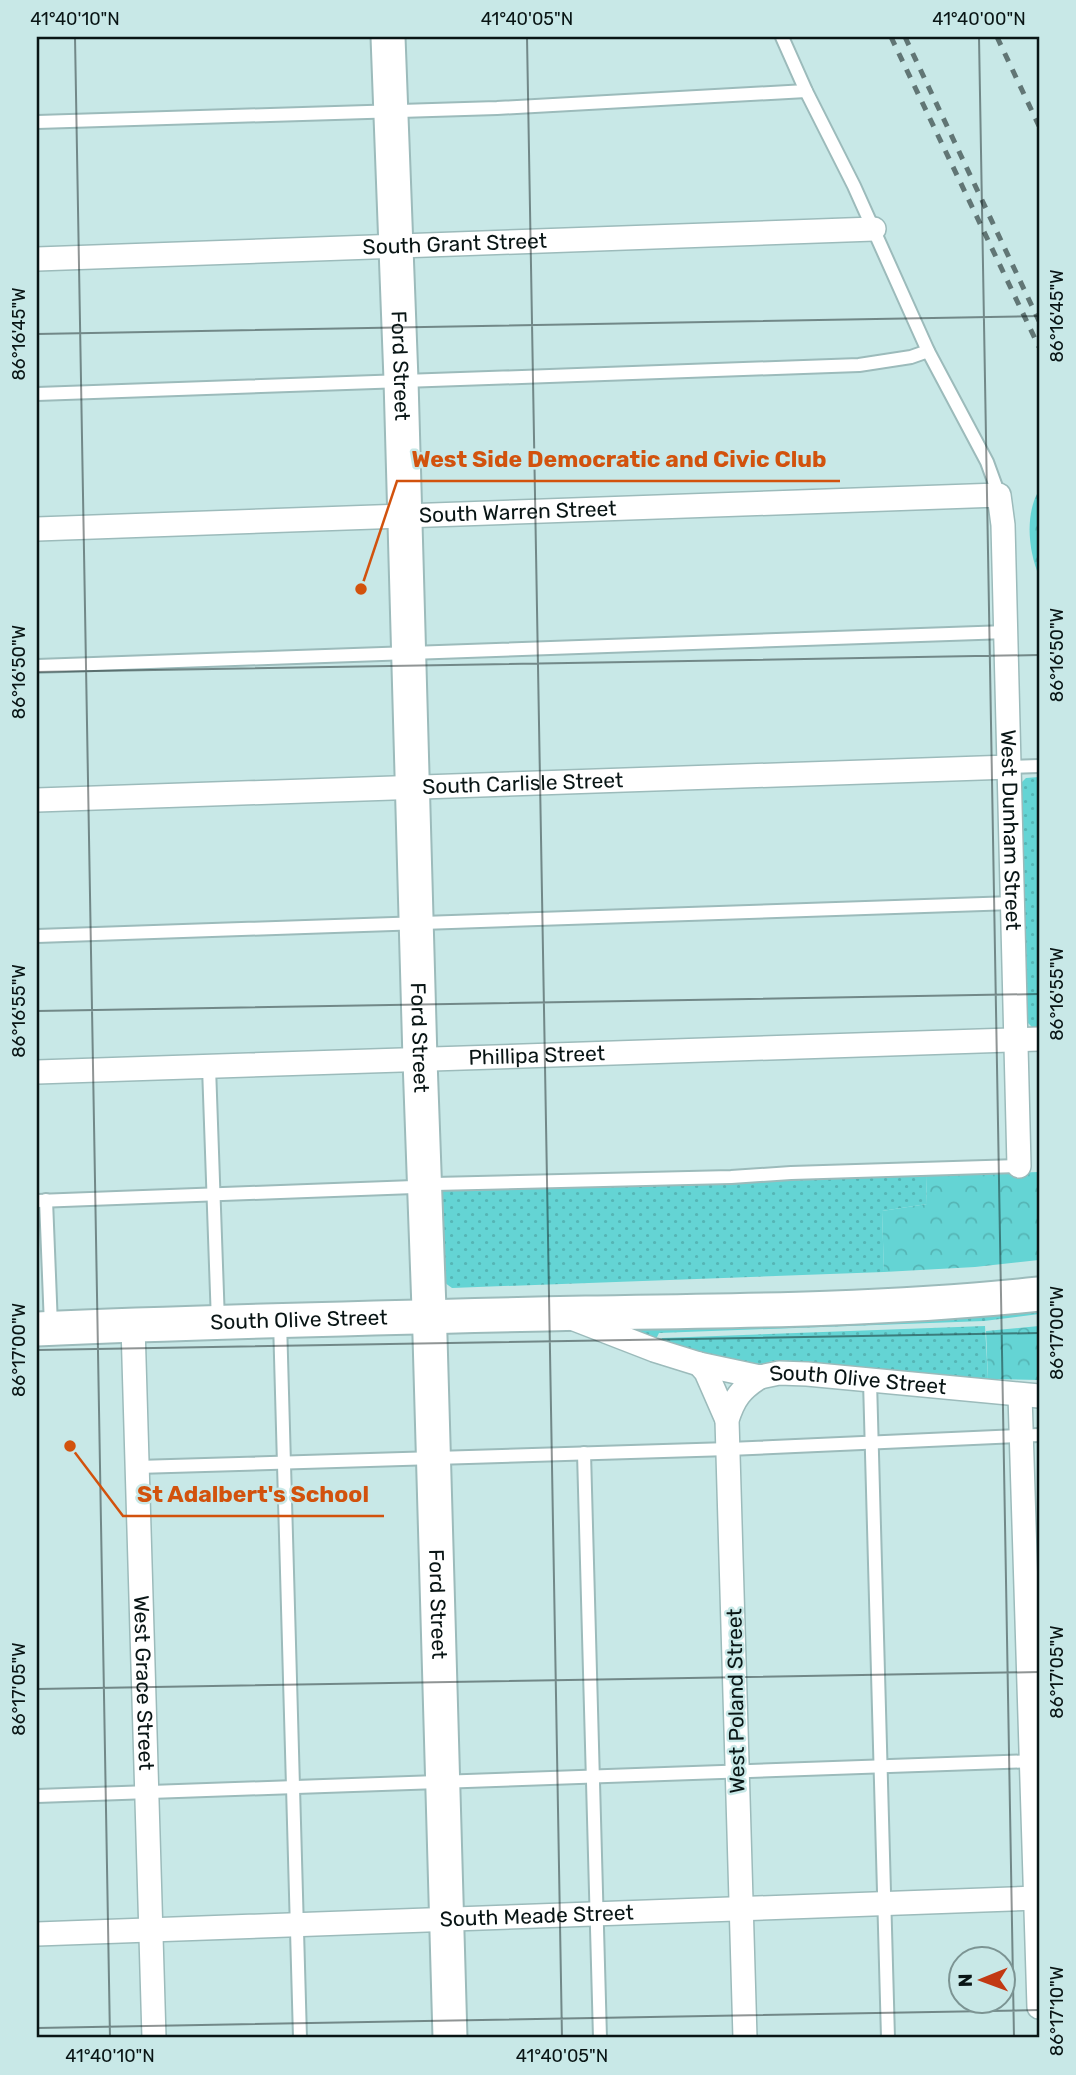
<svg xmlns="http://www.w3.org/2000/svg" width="1076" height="2075" font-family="Rubik,sans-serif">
<defs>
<pattern id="grass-dots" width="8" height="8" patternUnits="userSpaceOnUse" patternTransform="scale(1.75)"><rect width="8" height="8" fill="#64d4d4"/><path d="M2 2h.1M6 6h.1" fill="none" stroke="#55b5b5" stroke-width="1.8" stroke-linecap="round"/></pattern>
<pattern id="forest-crowns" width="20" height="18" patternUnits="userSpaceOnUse" patternTransform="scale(1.75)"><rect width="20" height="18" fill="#64d4d4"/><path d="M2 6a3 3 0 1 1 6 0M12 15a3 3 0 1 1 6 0" fill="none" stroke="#55b5b5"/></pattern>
</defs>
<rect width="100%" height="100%" fill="#c8e8e7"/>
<g fill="url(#grass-dots)">
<path d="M1039 777V1028L1032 1027 1027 1022 1021 783 1026 778Z"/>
<path d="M926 1176 927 1204 882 1211 884 1272 452 1288 441 1280 437 1191Z"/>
<path d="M1039 1306V1314L984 1321 659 1333 655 1341 620 1325Z"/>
<path d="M985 1326 988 1379 782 1360C772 1360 765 1364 756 1365 736 1368 681 1349 660 1342L662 1338Z"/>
</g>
<g fill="url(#forest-crowns)">
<path d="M1039 490V576C1028 550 1025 514 1039 490Z"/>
<path d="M1039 1172V1260L975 1267 884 1272 882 1211 927 1204 926 1176Z"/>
<path d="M1039 1326V1380L988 1379 986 1331Z"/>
</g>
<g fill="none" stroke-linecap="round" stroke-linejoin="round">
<g stroke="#9cbbbb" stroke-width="16">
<g id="lane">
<path d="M782 37 806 91 854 186 928 351 987 462 999 495"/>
<path d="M37 122 497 108 806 91"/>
<path d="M37 394 859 365 911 357 928 351"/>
<path d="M37 666 1007 632"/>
<path d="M1010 767 1039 766"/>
<path d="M37 936 1013 903"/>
<path d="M209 1067 218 1322"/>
<path d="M46 1200 51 1326"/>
<path d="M37 1201 414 1187 434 1184 731 1177 791 1173 1019 1166"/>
<path d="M280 1321 300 2038"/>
<path d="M870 1381 888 2038"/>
<path d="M584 1453 600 2038"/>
<path d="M137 1467 729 1449 1039 1435"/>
<path d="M37 1796 1035 1761"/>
</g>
</g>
<g stroke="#9cbbbb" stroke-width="26">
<g id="street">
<path id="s1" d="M37 259 874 229"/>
<path id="s2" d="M37 529 999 495 1003 525 1019 1166"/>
<path id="s3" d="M37 800 1010 767"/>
<path id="s4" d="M37 1072 1039 1039"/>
<path id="s5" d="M574 1319 654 1350 699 1364 760 1377 779 1373 807 1374 1039 1396"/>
<path id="s6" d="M133 1326 154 2038"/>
<path d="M699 1364 706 1372 727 1420"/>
<path d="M1020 1395 1039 2007"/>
<path id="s7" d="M37 1934 1039 1898"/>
<path d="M745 2038 727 1420C734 1398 741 1389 760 1377"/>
</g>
</g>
<g stroke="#9cbbbb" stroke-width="37">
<g id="secondary">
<path id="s8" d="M388 37 401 380 420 1060 430 1337 450 2038"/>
<path id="s9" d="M37 1329C220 1321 403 1317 586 1313 737 1311 889 1310 1039 1294"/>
</g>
</g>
<use href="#lane" stroke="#fff" stroke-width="12"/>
<use href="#street" stroke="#fff" stroke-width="23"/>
<use href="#secondary" stroke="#fff" stroke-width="33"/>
<g stroke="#617675" stroke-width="5" stroke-dasharray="9 9" stroke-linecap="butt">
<path d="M891 37 1039 347"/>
<path d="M905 37 1039 321"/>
<path d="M997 37 1039 126"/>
</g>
</g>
<path fill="none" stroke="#091515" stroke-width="2" stroke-opacity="0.45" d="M75 37 110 2038M527 37 562 2038M979 37 1014 2038M37 334 1039 316M37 672 1039 655M37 1011 1039 994M37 1350 1039 1333M37 1689 1039 1672M37 2028 1039 2010"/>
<g text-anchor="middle" stroke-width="5" stroke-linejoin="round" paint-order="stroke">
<g font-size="21" fill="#091515" stroke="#c8e8e7">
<text dy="7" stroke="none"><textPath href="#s1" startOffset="418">South Grant Street</textPath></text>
<text dy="7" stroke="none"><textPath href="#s8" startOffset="329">Ford Street</textPath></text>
<text dy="7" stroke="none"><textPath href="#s2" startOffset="481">South Warren Street</textPath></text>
<text dy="7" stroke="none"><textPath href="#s3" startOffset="486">South Carlisle Street</textPath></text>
<text dy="7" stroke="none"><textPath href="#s2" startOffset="1298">West Dunham Street</textPath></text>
<text dy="7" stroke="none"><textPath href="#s8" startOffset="1001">Ford Street</textPath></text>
<text dy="7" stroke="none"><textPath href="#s4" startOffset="500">Phillipa Street</textPath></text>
<text dy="7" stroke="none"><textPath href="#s9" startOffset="262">South Olive Street</textPath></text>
<text dy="7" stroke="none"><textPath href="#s5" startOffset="294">South Olive Street</textPath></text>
<text dy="7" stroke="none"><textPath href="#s8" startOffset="1568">Ford Street</textPath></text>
<text dy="7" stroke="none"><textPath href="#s6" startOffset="357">West Grace Street</textPath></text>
<text transform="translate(736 1701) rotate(-91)" y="7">West Poland Street</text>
<text dy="7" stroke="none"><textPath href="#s7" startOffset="500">South Meade Street</textPath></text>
</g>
</g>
<path fill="none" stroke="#d2520d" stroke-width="2.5" d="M361 589L397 481H840M70 1446L123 1516H384"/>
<g fill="#d2520d" stroke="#c8e8e7" stroke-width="2.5">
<circle cx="361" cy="589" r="7"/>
<circle cx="70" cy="1446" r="7"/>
</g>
<g font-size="23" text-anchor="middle" font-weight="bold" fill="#d2520d" stroke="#c8e8e7" stroke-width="5" stroke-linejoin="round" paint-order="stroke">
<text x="619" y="467">West Side Democratic and Civic Club</text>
<text x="253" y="1502">St Adalbert's School</text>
</g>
<rect width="1076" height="2075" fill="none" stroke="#c8e8e7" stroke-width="77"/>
<g transform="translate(982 1980) rotate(269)"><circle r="33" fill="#c8e8e7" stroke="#7c9493" stroke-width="2"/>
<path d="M0-5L12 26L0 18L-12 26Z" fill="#c23913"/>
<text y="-10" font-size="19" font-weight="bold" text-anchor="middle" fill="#091515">N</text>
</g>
<rect x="38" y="38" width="1000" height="1998" fill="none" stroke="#091515" stroke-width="2.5"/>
<g font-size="18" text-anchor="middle" fill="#091515">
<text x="75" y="25">41°40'10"N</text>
<text x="527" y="25">41°40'05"N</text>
<text x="979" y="25">41°40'00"N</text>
<text transform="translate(1057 316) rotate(-90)" y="6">86°16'45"W</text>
<text transform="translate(19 334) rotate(-90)" y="6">86°16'45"W</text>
<text transform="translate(1057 655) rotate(-90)" y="6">86°16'50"W</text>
<text transform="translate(19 672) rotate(-90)" y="6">86°16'50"W</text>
<text transform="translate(1057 994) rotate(-90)" y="6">86°16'55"W</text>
<text transform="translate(19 1011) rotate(-90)" y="6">86°16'55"W</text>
<text transform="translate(1057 1333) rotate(-90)" y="6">86°17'00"W</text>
<text transform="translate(19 1350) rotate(-90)" y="6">86°17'00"W</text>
<text transform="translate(1057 1672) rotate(-90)" y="6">86°17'05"W</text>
<text transform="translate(19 1689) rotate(-90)" y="6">86°17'05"W</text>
<text transform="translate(1057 2011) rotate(-90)" y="6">86°17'10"W</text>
<text x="110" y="2062">41°40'10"N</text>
<text x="562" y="2062">41°40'05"N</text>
</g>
</svg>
